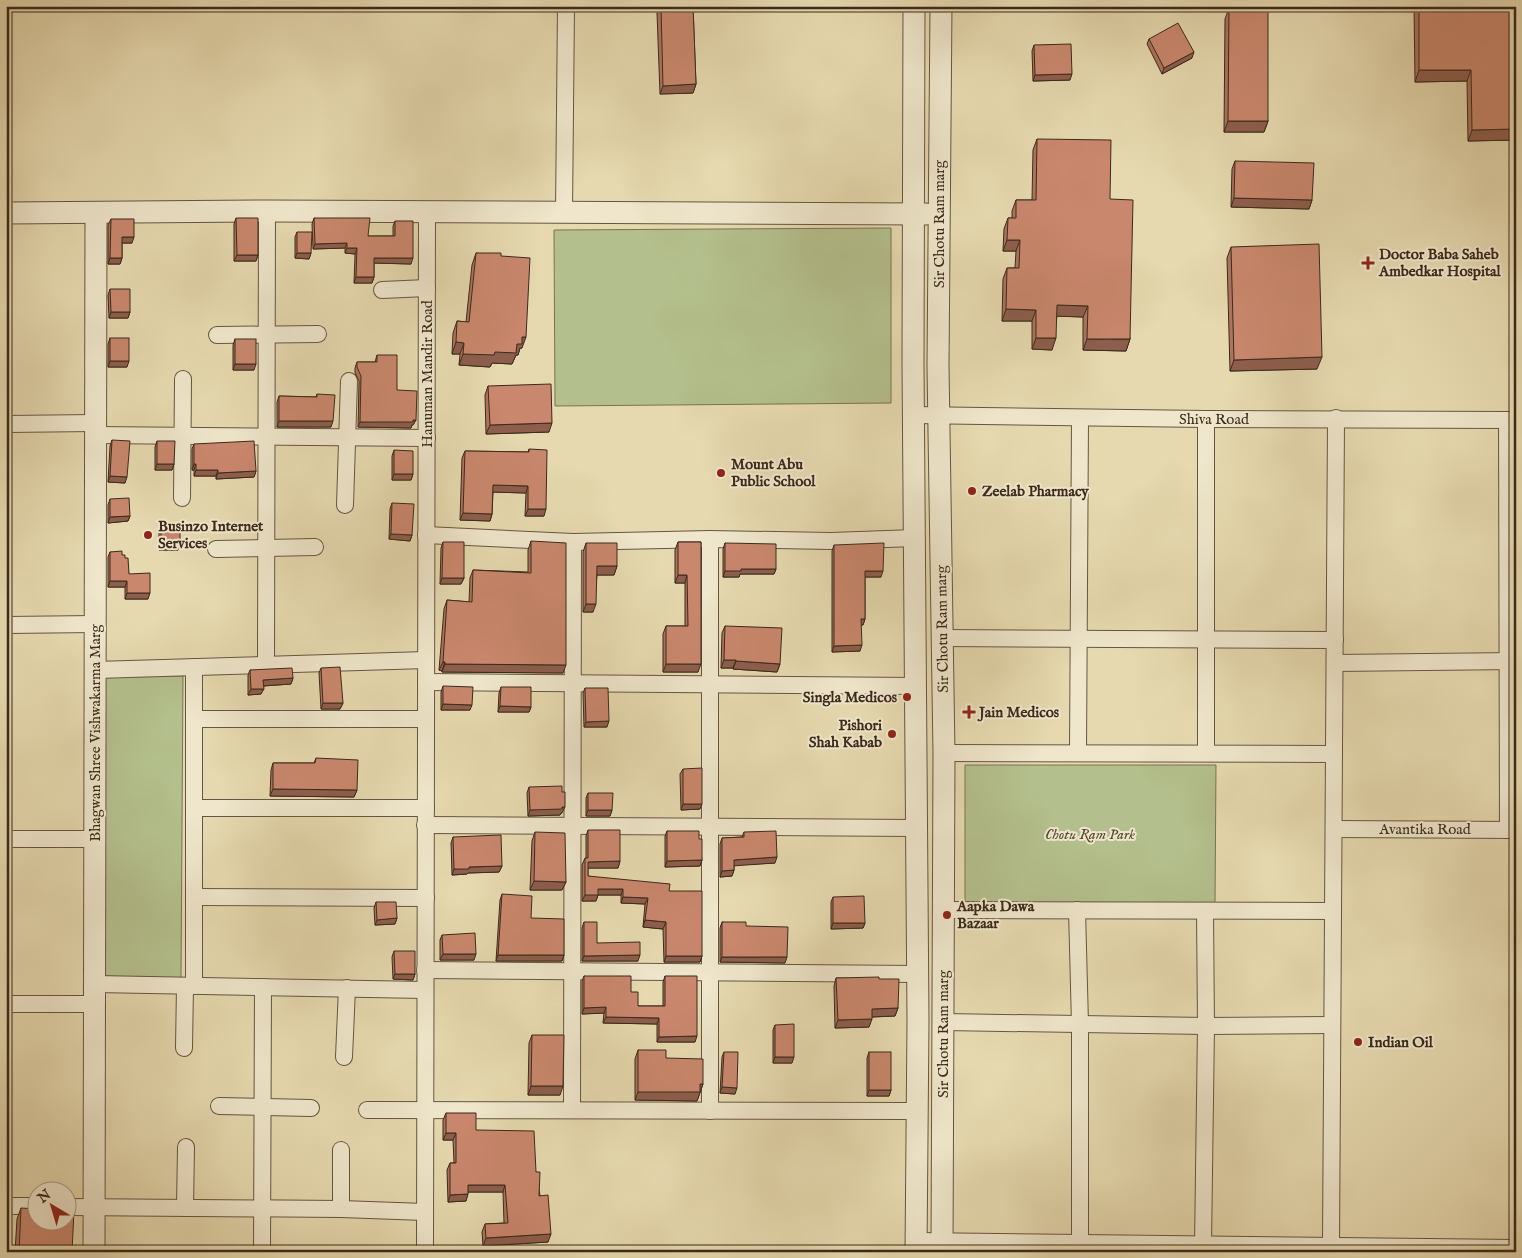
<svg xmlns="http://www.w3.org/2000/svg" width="1522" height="1258" font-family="'IM FELL English',serif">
<rect width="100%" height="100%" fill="#e6d9af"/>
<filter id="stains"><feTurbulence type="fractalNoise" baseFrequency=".004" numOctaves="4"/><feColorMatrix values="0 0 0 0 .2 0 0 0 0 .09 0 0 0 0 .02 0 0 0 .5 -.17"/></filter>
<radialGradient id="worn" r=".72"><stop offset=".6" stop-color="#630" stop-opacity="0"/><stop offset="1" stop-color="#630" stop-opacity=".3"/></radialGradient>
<g fill="#b3bf8c" stroke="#777454">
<path d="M891 228V403L555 406 554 230Z"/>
<path d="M100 675 183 676 181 978H97Z"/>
<path d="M965 765H1216L1215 904H965Z"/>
</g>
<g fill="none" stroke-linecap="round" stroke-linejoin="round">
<g stroke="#665640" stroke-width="18">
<g id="minor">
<path d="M564 212 566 6"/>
<path d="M382 290 427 288"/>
<path d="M217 335 318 334"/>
<path d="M913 415 1206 419 1516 420"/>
<path d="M1206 419V753"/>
<path d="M1507 420 1508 830"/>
<path d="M6 424 95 423"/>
<path d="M95 435 427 438"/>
<path d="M182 498 183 379"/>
<path d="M345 505 349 381"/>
<path d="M426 535 573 542 710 539 831 541 915 538"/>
<path d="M216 549 315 547"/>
<path d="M6 625 95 624"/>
<path d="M942 638 1335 640"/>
<path d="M1335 663 1516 661"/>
<path d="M266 665 267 211"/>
<path d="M95 670 426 660"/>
<path d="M426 682 915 686"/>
<path d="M194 719H426"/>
<path d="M1078 752 1080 418"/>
<path d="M944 753 1334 754"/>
<path d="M194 808H426"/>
<path d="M425 825 916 828"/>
<path d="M1334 829 1516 830"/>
<path d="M6 839H95"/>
<path d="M194 897 426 898"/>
<path d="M943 910 1333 911"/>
<path d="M1077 910 1080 1024V1243"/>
<path d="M425 970 918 974"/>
<path d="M95 984 425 990"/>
<path d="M194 986V667"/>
<path d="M6 1004H95"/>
<path d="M944 1022 1206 1026 1332 1025"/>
<path d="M184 1048 185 986"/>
<path d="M344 1057 347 988"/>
<path d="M219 1106 311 1108"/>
<path d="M367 1110 917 1111"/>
<path d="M572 1110 573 542"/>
<path d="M710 1111V539"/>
<path d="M6 1206H38"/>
<path d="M68 1207 341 1209 425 1212"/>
<path d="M185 1208 186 1147"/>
<path d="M341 1209V1150"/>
<path d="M916 1241 1516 1248"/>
<path d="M1203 1245 1206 1026 1205 911"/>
<path d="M1331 1246 1336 418"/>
<path d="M262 1252 263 987"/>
<path d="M425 1252 427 212"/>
</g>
</g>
<g stroke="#665640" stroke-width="23">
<g id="tertiary">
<path d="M914 6 913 363 918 1021 916 1252"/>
<path d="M941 6 938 366 944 753 942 1252"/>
<path d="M6 213 267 211 926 214"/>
<path d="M94 1252 96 213"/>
</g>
</g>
<use href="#minor" stroke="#efe6cb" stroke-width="16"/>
<use href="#tertiary" stroke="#efe6cb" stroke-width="21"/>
</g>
<g fill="#ad745e" stroke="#3b2a1b">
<path d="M660 6H693L696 84 693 93 660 94 657 13Z"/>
<path d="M1414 6H1516V140L1468 141 1467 81 1415 82Z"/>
<path d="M1229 8 1268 121 1264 132H1224L1225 19Z"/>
<path d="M1149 39 1192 58 1162 74 1147 44Z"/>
<path d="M1034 45 1070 80 1033 81 1032 51Z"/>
<path d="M1037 139 1110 199 1130 339 1126 351 1083 350V317L1057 316 1052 350 1032 349V321H1002L1003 279 1007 268H1015L1016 251H1003L1004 229 1008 218H1012V211L1016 200H1032L1033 150Z"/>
<path d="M1235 161 1312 200 1309 209 1231 207 1232 169Z"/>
<path d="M236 218 258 255 256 261H234V224Z"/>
<path d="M314 218 368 236H393V226L395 221 411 264 374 263V277L372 283H354L355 254 345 253V248L313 249 312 224Z"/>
<path d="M111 219 132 243H122V258L120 264H108V225Z"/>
<path d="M297 232 311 253 309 259 295 258V237Z"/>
<path d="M1231 247 1317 369 1230 371 1227 258Z"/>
<path d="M476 253 501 256 522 348H520L518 355H516L512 364 492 363 490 367 459 365 460 354H452L453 333 457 321 466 322 472 265Z"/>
<path d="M110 289 130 312 128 318H109L108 295Z"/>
<path d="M110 338 127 367H108V344Z"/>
<path d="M235 339 254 370H233V345Z"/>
<path d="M377 355 397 390 416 420 413 425H412L411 428 358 427 359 381 355 373V368L357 362H375Z"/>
<path d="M488 386 549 432 486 434 485 395Z"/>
<path d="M317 394 331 427H277V402L279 396 316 397Z"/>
<path d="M112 440 125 483 108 482 110 446Z"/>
<path d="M157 441 174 464 172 470H155V447Z"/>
<path d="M194 444 256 471 254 477 216 479V476H194V470H192V449Z"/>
<path d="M529 449 544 516H525L526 493 493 492 492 514 490 521 460 520 462 458 465 451 528 452Z"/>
<path d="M394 450 413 474 411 480H392V456Z"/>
<path d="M110 499 130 516 128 521 108 523V505Z"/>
<path d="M392 503 412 535 410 541 389 539 390 509Z"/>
<path d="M161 524 178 550H159V529Z"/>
<path d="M531 541 563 673 442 672V671L439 670 444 609 447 600 469 602 470 578 473 570 528 572V550Z"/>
<path d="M443 542 464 578 461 584H440L441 548Z"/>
<path d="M678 542H701L698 672H663V634L666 626H685V583H675V550Z"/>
<path d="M586 543 617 566 614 575H597L593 612H583V552Z"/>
<path d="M725 543 776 569 774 574H740L739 577H723V549Z"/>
<path d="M834 545 881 577H865V619L863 625H861L860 651 832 652V551Z"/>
<path d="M110 552 122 555 125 558 129 574 148 599H125V587H108V557Z"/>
<path d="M725 626 780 664 777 672 733 669V668H721L722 633Z"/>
<path d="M321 668 343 703 340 709H321L319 673Z"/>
<path d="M250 670 293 678 291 684 264 686 261 694 248 695V675Z"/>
<path d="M443 686 470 710H441V692Z"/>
<path d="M501 687 531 707 529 712H498L499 693Z"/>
<path d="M585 688 607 727H584L583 693Z"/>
<path d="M316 758 357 790 354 797 270 796 271 770 273 763H314Z"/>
<path d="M683 769 700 809 681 810 680 774Z"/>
<path d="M529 787 562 813H561L560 815 528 816 527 793Z"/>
<path d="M588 793 612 810 610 816H586V798Z"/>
<path d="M588 830 620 861 618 868H588V876L669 891 702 956 700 962H664L663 929 643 927 645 904 621 903V895H598L596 901H582V865L585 858H586V836Z"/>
<path d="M667 831 699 839 702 860 700 866 665 867V836Z"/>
<path d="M535 832 566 882 562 890H530L532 841Z"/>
<path d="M744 832 775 863 734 865V870L732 876 720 877V844L722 838 742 837Z"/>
<path d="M453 837 502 866 499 872 468 873 467 874 452 875 451 843Z"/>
<path d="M502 894 531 918 564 955 562 961H496L500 900Z"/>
<path d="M833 897 865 923 863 928 831 929V902Z"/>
<path d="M376 902 397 918 395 924 375 925 374 908Z"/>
<path d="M584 922 597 943 638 961H582V928Z"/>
<path d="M722 922 746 926 785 963 720 962V928Z"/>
<path d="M442 935 474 960H440V940Z"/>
<path d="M394 951 415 974 413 980 393 979 392 957Z"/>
<path d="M584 976 631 992 638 1006H663V982L665 976 695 1042H657V1024L603 1023 604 1013 582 1014V981Z"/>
<path d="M836 978 879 979 898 1008 895 1016 872 1017 869 1027 835 1028 834 986Z"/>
<path d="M775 1025 792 1063H773V1030Z"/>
<path d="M532 1035 560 1095H528L529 1043Z"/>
<path d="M638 1050 666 1058 703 1084 697 1101 635 1100V1059Z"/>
<path d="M724 1052 735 1094 720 1093 722 1057Z"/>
<path d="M869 1052 891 1090 889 1096H867V1058Z"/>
<path d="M446 1113 476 1130 536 1172 548 1242 483 1246 482 1232 485 1224 504 1223 503 1192H468L466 1201 448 1202 447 1170 450 1163H454L453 1140H443V1120Z"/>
<path d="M21 1208 72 1252H15L17 1219Z"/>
</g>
<g fill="#8d5e4c" stroke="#3b2a1b">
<path d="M1194 52 1192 58 1162 74 1164 68Z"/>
<path d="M1419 70H1471L1467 81 1415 82Z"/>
<path d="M1072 74 1070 80 1033 81 1035 75Z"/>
<path d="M696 84 693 93 660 94 663 86Z"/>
<path d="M1228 121H1268L1264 132H1224Z"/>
<path d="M1516 129V140L1468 141 1472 130Z"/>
<path d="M1234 198 1312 200 1309 209 1231 207Z"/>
<path d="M122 237H134L132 243H120Z"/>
<path d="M1007 240H1020L1016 251H1003Z"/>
<path d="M347 243 345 248 313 249 315 244Z"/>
<path d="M347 248H357L355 254 345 253Z"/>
<path d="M297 253H311L309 259 295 258Z"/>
<path d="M237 255H258L256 261H234Z"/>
<path d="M110 258H122L120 264H108Z"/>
<path d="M374 258H413L411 264 372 263Z"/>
<path d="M356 277H374L372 283H354Z"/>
<path d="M1057 305 1088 306 1083 317 1053 316Z"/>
<path d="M1006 309 1036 310 1032 321H1002Z"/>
<path d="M111 312H130L128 318H109Z"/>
<path d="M522 337H526L522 348H520L518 355H516L512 364 492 363 490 367 459 365 463 354 495 352 517 344Z"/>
<path d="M1036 338H1056L1052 350 1032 349Z"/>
<path d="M1087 339H1130L1126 351 1083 350Z"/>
<path d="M456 342 464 343 460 354H452Z"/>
<path d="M1322 357 1317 369 1230 371 1234 360Z"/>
<path d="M110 361H129L127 367H108Z"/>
<path d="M235 364H256L254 370H233Z"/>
<path d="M416 420 413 425H412L411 428 358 427 360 422Z"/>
<path d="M279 421H333L331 427H277Z"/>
<path d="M552 423 549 432 486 434 490 425Z"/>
<path d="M157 464H174L172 470H155Z"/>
<path d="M194 464H196L194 470H192Z"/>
<path d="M196 470H218L216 476H194Z"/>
<path d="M256 471 254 477 216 479 218 473Z"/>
<path d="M394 474H413L411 480H392Z"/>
<path d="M110 476 127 477 125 483 108 482Z"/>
<path d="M493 485 528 486 526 493 491 492Z"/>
<path d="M528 509H546L544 516H525Z"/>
<path d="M463 513 492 514 490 521 460 520Z"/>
<path d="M130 516 128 521 108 523 110 517Z"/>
<path d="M391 534 412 535 410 541 389 539Z"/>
<path d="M161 544 180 545 178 550H159Z"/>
<path d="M597 566H617L614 575H594Z"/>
<path d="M741 569H776L774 574H740L739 577H723L725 571Z"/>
<path d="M865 571H883L881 577H863Z"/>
<path d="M678 575H687L685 583H675Z"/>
<path d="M442 578H464L461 584H440Z"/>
<path d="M110 581H127L125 587H108Z"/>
<path d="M127 593H150L148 599H125Z"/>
<path d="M586 604H596L593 612H583Z"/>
<path d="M861 619H865L863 625H859Z"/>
<path d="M862 645 860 651 832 652 834 646Z"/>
<path d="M724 660H736L733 668H721Z"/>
<path d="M736 661 780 664 777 672 733 669Z"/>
<path d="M443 662H445L442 671 439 670Z"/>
<path d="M445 664 566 665 563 673 442 672Z"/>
<path d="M666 664H701L698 672H663Z"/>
<path d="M293 678 291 684 261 686 263 680Z"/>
<path d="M251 689H264L261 694 248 695Z"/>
<path d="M323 703H343L340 709H321Z"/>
<path d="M443 704 472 705 470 710H441Z"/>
<path d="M500 706 531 707 529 712H498Z"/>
<path d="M609 721 607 727H584L586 722Z"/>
<path d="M273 789 357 790 354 797 270 796Z"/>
<path d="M683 804H702L700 809 681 810Z"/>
<path d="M565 807 562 813H561L560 815 528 816 530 810Z"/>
<path d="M588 810H612L610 816H586Z"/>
<path d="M777 857 775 863 732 866 734 860Z"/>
<path d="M702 860 700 866 665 867 667 861Z"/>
<path d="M620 861 618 868H586L588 862Z"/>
<path d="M502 866 499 872 468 873 467 874 452 875 454 869 469 867Z"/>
<path d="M734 870 732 876 720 877 722 871Z"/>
<path d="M534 881 566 882 562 890H530Z"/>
<path d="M598 889H623L621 895H598L596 901H582L585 895Z"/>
<path d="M623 897 648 898 645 904 621 903Z"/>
<path d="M397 918 395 924 375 925 377 920Z"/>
<path d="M645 920 666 922 663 929 643 927Z"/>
<path d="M833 923H865L863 928 831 929Z"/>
<path d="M443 954H476L474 960H440Z"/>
<path d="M498 955H564L562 961H496Z"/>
<path d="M640 955 638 961H582L584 956Z"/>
<path d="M666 956H702L700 962H664Z"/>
<path d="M722 957H787L785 963 720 962Z"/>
<path d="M395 974H415L413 980 393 979Z"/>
<path d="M606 1007 604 1013 582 1014 584 1008Z"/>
<path d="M898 1008 895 1016 869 1017 872 1009Z"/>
<path d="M606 1017 659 1018 657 1024 603 1023Z"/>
<path d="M872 1019 869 1027 835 1028 838 1020Z"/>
<path d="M697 1036 695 1042H657L659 1037Z"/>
<path d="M775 1057H794L792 1063H773Z"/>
<path d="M700 1084H703L697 1101 635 1100 638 1092Z"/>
<path d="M531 1086H563L560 1095H528Z"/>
<path d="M722 1087 737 1088 735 1094 720 1093Z"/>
<path d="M869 1090H891L889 1096H867Z"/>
<path d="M446 1133H456L453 1140H443Z"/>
<path d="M468 1185H505L503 1192H466Z"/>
<path d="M468 1194 466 1201 448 1202 450 1195Z"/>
<path d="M551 1234 548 1242 483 1246 486 1238Z"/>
</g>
<g fill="#c9876d" stroke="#3b2a1b">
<path d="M661 6H693L696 84 663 86Z"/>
<path d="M1419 6H1516V129L1472 130 1471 70H1419Z"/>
<path d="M1268 7V121H1228L1229 8Z"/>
<path d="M1178 23 1194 52 1164 68 1149 39Z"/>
<path d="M1071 44 1072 74 1035 75 1034 45Z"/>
<path d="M1037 139 1111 140 1110 199 1133 200 1130 339H1087L1088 306 1057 305 1056 338H1036V310L1006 309 1007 268H1019L1020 240H1007L1008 218H1016V200H1036Z"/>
<path d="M1235 161 1314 163 1312 200 1234 198Z"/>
<path d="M236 218H258V255H237Z"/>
<path d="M314 218H370L368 236H395V221H413V258H374V277H356L357 248H347V243L315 244Z"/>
<path d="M111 219H134V237H122V258H110Z"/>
<path d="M297 232H312L311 253H297Z"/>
<path d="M1319 244 1322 357 1234 360 1231 247Z"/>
<path d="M476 253H501V256L530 258 526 337H522V344H517L516 353 495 352 494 355 463 354 464 343 456 342 457 321 469 322Z"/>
<path d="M110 289H130V312H111Z"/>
<rect x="110" y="338" width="19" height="23"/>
<rect x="235" y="339" width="21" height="25"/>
<path d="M377 355H397V390L417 391 416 420H413V422H360L361 376 357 367V362H377Z"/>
<path d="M551 384 552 423 490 425 488 386Z"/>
<path d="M317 394 335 395 333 421H279V396L317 397Z"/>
<path d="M112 440 130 441 127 477 110 476Z"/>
<path d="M157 441H175L174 464H157Z"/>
<path d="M254 441 256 471 218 473V470H196V464H194V444Z"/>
<path d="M529 449 547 450 546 509H528V486L493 485 492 514 463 513 465 451 529 452Z"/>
<path d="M394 450 413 451V474H394Z"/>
<path d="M129 498 130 516 110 517V499Z"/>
<path d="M392 503 414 504 412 535 391 534Z"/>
<path d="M161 524H180V545L161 544Z"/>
<path d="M531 541 566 543V665L445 664V662H443L447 600 472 602 473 570 531 573Z"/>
<path d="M443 542H464V578H442Z"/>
<path d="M678 542H701V664H666V626H688L687 575H678Z"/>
<path d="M586 543H617V566H597L596 604H586Z"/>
<path d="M725 543 776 544V569H741V571H725Z"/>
<path d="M884 543 883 571H865V619H861L862 645 834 646V545Z"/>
<path d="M122 551V555H125V558H128L129 574 150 573V593H127V581H110V552Z"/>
<path d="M725 626 782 628 780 664 736 661V660H724Z"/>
<path d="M340 667 343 703H323L321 668Z"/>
<path d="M292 668 293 678 263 680 264 689H251L250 670Z"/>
<path d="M443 686 473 687 472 705 443 704Z"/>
<path d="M501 687H531V707L500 706Z"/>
<path d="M585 688H608L609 721 586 722Z"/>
<path d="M316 758 358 760 357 790 273 789V763H315Z"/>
<path d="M702 768V804H683V769Z"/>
<path d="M562 786V792H565V807H562V809L530 810 529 787Z"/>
<path d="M588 793H613L612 810H588Z"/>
<path d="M588 830H620V861L588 862V876L670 884 669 891H702V956H666V922L645 920 648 898 623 897V889H598V895H585V858H588Z"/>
<path d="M667 831H699V839H702V860L667 861Z"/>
<path d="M776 831 777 857 734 860V870L722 871V838L744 837V832Z"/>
<path d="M535 832 565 833 566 882 534 881Z"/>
<path d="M501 835 502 866 469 867V869H454L453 837Z"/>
<path d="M502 894 532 896 531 918 564 919V955H498Z"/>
<path d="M864 896 865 923H833V897Z"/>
<path d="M376 902H396L397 918 377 920Z"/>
<path d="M584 922H597V943L640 942V955L584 956Z"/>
<path d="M722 922H746V926L788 927 787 957H722Z"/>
<path d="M475 933 476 954H443L442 935Z"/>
<path d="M394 951H415V974H395Z"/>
<path d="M584 976H631V992H638V1006H665V976H697V1036L659 1037V1018L606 1017V1007L584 1008Z"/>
<path d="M879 977V979H899L898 1008 872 1009V1019L838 1020 836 978Z"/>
<path d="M794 1024V1057H775V1025Z"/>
<path d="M532 1035H564L563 1086H531Z"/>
<path d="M638 1050H666V1058L703 1059V1084H700V1092H638Z"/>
<path d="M724 1052H738L737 1088 722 1087Z"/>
<rect x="869" y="1052" width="22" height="38"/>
<path d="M446 1113H476V1130L534 1131 536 1172H540L539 1196 548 1195 551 1234 486 1238 485 1224 508 1223 505 1185H468V1194L450 1195V1163H456V1133H446Z"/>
<path d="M21 1208 38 1209V1220H68V1210H74L72 1252H19Z"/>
</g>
<g fill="#8f2418" stroke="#efe6cb" stroke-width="2">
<path d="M1365.5 255.5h5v5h5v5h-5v5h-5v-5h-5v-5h5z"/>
<circle cx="721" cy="473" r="5"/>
<circle cx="972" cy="491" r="5"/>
<circle cx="148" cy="535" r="5"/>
<circle cx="907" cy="697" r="5"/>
<path d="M966.5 704.5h5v5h5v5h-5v5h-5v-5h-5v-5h5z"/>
<circle cx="892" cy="734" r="5"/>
<circle cx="947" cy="915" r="5"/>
<circle cx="1358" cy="1042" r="5"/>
</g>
<g text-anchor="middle" stroke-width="4" stroke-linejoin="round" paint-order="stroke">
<g font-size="15" fill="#3b2a1b" stroke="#efe6cb">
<text transform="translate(939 224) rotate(-90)" y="5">Sir Chotu Ram marg</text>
<text transform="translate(427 374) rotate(-90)" y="5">Hanuman Mandir Road</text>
<text x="1214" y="424">Shiva Road</text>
<text transform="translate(942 629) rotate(-91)" y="5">Sir Chotu Ram marg</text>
<text transform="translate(95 733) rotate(-90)" y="5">Bhagwan Shree Vishwakarma Marg</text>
<text x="1425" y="834">Avantika Road</text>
<text transform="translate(943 1034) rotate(-90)" y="5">Sir Chotu Ram marg</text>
</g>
<g font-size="15" font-weight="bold" fill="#3b2a1b" stroke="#efe6cb" text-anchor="start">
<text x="1379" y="259">Doctor Baba Saheb<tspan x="1379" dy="17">Ambedkar Hospital</tspan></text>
<text x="731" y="469">Mount Abu<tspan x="731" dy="17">Public School</tspan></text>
<text x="982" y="496">Zeelab Pharmacy</text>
<text x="158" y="531">Businzo Internet<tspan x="158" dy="17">Services</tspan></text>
<text x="897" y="702" text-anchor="end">Singla Medicos</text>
<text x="979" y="717">Jain Medicos</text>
<text x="882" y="730" text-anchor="end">Pishori<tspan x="882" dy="17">Shah Kabab</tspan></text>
<text x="957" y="911">Aapka Dawa<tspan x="957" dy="17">Bazaar</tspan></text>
<text x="1368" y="1047">Indian Oil</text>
</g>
<g font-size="15" font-style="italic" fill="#534832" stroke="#efe6cb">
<text x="1090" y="839">Chotu Ram Park</text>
</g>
</g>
<rect width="1522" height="1258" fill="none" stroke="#e6d9af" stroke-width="25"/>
<rect x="8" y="8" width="1507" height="1243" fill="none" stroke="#3b2a1b" stroke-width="2.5"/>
<rect x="12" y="12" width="1497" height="1233" fill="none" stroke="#3b2a1b"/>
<g transform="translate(52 1206) rotate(322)"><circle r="24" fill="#efe6cb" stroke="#a79b85"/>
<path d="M0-4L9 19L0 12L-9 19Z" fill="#8f2418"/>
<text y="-8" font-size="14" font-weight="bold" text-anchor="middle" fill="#3b2a1b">N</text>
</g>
<rect width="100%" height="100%" filter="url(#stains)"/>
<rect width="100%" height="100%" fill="url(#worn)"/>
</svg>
